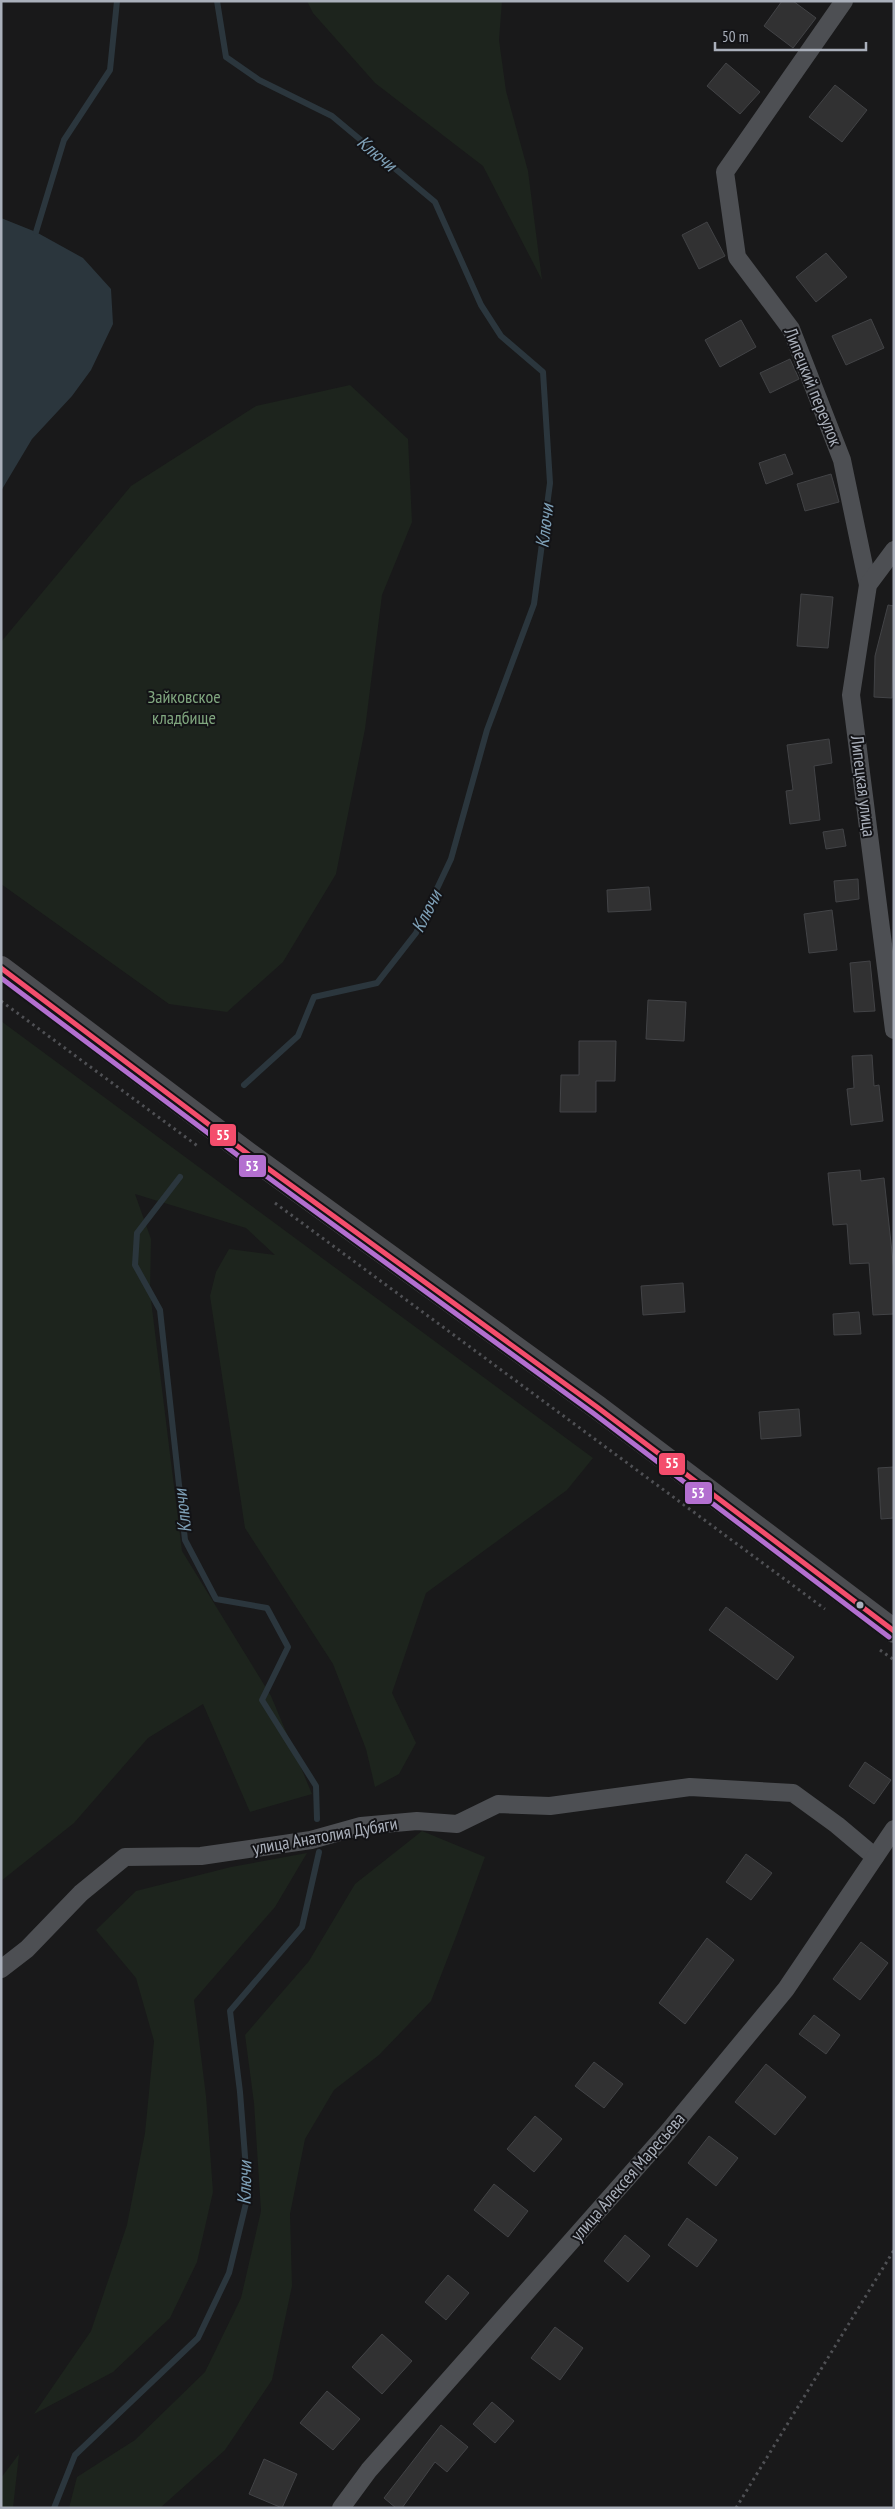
<svg xmlns="http://www.w3.org/2000/svg" width="895" height="2509" font-family="'PT Sans Narrow',sans-serif">
<rect width="100%" height="100%" fill="#19191a"/>
<g fill="#1d241d">
<path d="M307 1H502L499 40 506 91 528 171 542 280 483 166 375 83 313 13Z"/>
<path d="M350 385 408 439 412 522 382 595 365 729 336 874 283 962 227 1012 169 1004 1 884V642L131 486 256 406Z"/>
<path d="M1 1021 593 1458 567 1490 426 1593 392 1693 416 1743 399 1774 375 1787 366 1749 333 1664 245 1528 210 1296 216 1272 229 1249 275 1255 246 1228 135 1194 151 1239 150 1292 182 1551 271 1696 312 1794 250 1812 203 1704 148 1738 74 1823 1 1881Z"/>
<path d="M422 1831 485 1857 457 1934 431 2001 379 2055 334 2090 305 2139 290 2214 292 2286 272 2380 225 2450 160 2508H69L77 2477 135 2440 205 2372 241 2298 261 2211 254 2103 245 2035 309 1961 355 1884Z"/>
<path d="M307 1853 275 1907 194 2000 206 2096 213 2192 197 2262 170 2318 113 2372 34 2414 91 2331 127 2225 145 2133 154 2041 136 1978 96 1930 136 1891 231 1867Z"/>
<path d="M19 2454 13 2508H1V2478Z"/>
</g>
<path fill="#2b363d" d="M1 218 36 232 83 258 111 289 113 324 91 370 72 396 32 439 1 491Z"/>
<g fill="none" stroke-linecap="round" stroke-linejoin="round">
<g stroke="#2b363d" stroke-width="6">
<path d="M217 1 226 57 259 80 332 116 435 202 481 305 501 336 543 372 550 483 534 604 487 730 451 859 416 933 377 983 314 997 298 1036 244 1085"/>
<path d="M36 232 64 140 110 70 117 1"/>
<path d="M180 1177 137 1233 135 1265 160 1310 185 1540 216 1599 267 1608 288 1647 262 1700 316 1786 317 1819"/>
<path d="M54 2508 75 2455 198 2338 229 2273 248 2195 240 2092 230 2011 302 1927 319 1852"/>
</g>
</g>
<g fill="#313132" stroke="#424346">
<path d="M782 1H793L816 18 793 48 764 26Z"/>
<path d="M726 63 760 92 740 114 707 86Z"/>
<path d="M835 85 867 110 842 142 809 117Z"/>
<path d="M707 222 725 256 699 269 682 235Z"/>
<path d="M826 253 847 277 816 302 796 277Z"/>
<path d="M871 319 884 348 846 365 832 336Z"/>
<path d="M741 320 756 347 720 367 705 340Z"/>
<path d="M790 359 799 379 770 393 760 373Z"/>
<path d="M785 454 793 474 766 484 759 463Z"/>
<path d="M831 474 839 502 805 511 797 484Z"/>
<path d="M801 594 833 597 828 648 797 646Z"/>
<path d="M888 605 894 606 892 698 874 697 875 656Z"/>
<path d="M829 739 832 763 814 766 820 820 790 824 786 791 793 790 787 745Z"/>
<path d="M843 829 846 846 826 849 823 832Z"/>
<path d="M858 879 859 899 836 902 834 881Z"/>
<path d="M649 887 651 910 608 912 607 890Z"/>
<path d="M832 910 837 950 809 953 804 914Z"/>
<path d="M870 961 875 1011 854 1012 850 963Z"/>
<path d="M648 1000 686 1002 684 1041 646 1039Z"/>
<path d="M579 1041H616L615 1081H596V1112H560L561 1075H579Z"/>
<path d="M872 1055 874 1086 879 1085 883 1121 851 1125 847 1089 854 1088 852 1056Z"/>
<path d="M860 1170 861 1181 884 1178 894 1271V1314L873 1315 869 1263 850 1264 847 1224 833 1225 828 1173Z"/>
<path d="M683 1283 685 1312 643 1315 641 1286Z"/>
<path d="M859 1312 861 1334 834 1335 833 1314Z"/>
<path d="M799 1409 801 1436 761 1439 759 1412Z"/>
<path d="M894 1467V1518L881 1519 878 1468Z"/>
<path d="M726 1607 794 1657 777 1680 709 1630Z"/>
<path d="M865 1762 891 1780 874 1804 849 1786Z"/>
<path d="M746 1854 772 1873 751 1900 726 1882Z"/>
<path d="M707 1938 734 1960 685 2024 659 2003Z"/>
<path d="M861 1942 888 1963 860 2000 833 1979Z"/>
<path d="M814 2015 840 2035 826 2054 799 2034Z"/>
<path d="M594 2062 623 2084 604 2108 575 2086Z"/>
<path d="M766 2064 806 2097 775 2135 735 2102Z"/>
<path d="M535 2116 562 2139 534 2172 507 2149Z"/>
<path d="M709 2136 738 2158 716 2186 688 2163Z"/>
<path d="M494 2184 528 2211 508 2237 474 2210Z"/>
<path d="M687 2218 717 2240 697 2267 668 2245Z"/>
<path d="M625 2235 650 2256 628 2282 604 2261Z"/>
<path d="M448 2275 469 2293 446 2320 425 2302Z"/>
<path d="M555 2327 583 2348 560 2380 531 2358Z"/>
<path d="M382 2334 412 2361 382 2394 352 2367Z"/>
<path d="M327 2391 360 2419 333 2450 300 2423Z"/>
<path d="M492 2402 514 2421 495 2443 473 2424Z"/>
<path d="M441 2425 468 2447 447 2472 435 2462 402 2508H396L384 2498Z"/>
<path d="M264 2459 297 2474 282 2508 249 2494Z"/>
</g>
<g fill="none" stroke-linecap="round" stroke-linejoin="round">
<g stroke="#4f5054" stroke-width="3" stroke-dasharray="2.5 4" stroke-linecap="butt">
<path d="M1 1001 199 1147"/>
<path d="M275 1203 825 1609"/>
<path d="M880 1650 894 1660"/>
<path d="M736 2508 894 2250"/>
</g>
<g stroke="#4d4f53" stroke-width="18">
<path d="M844 1 725 172 737 257 791 329 842 460 868 585"/>
<path d="M894 550 868 585 851 695 894 1030"/>
<path d="M1 1969 27 1949 81 1893 125 1857 201 1856 311 1840 361 1826 417 1821 457 1824 498 1804 550 1806 690 1787 793 1793 837 1825 875 1857"/>
<path d="M341 2508 369 2470 667 2133 786 1989 894 1829"/>
</g>
<path stroke="#4c4d51" stroke-width="24" d="M1 968 248 1154 597 1407 894 1631"/>
<g stroke="#131316" stroke-width="9">
<path id="bus-1" d="M1 968 248 1154 597 1407 894 1631"/>
</g>
<g stroke="#131316" stroke-width="9">
<path id="bus-2" d="M1 978 244 1160 593 1413 889 1637"/>
</g>
<use href="#bus-1" stroke="#f44d6c" stroke-width="5"/>
<use href="#bus-2" stroke="#b36fd0" stroke-width="5"/>
</g>
<circle fill="#aab0bb" stroke="#131316" stroke-width="2" cx="860" cy="1605" r="4.5"/>
<g text-anchor="middle" stroke-width="4" stroke-linejoin="round" paint-order="stroke">
<g font-size="18" fill="#aab0bb" stroke="#131316">
<text transform="translate(813 387) rotate(68)" y="6">Липецкий переулок</text>
<text transform="translate(863 786) rotate(83)" y="6">Липецкая улица</text>
<text transform="translate(325 1836) rotate(-10)" y="6">улица Анатолия Дубяги</text>
<text transform="translate(628 2177) rotate(-49)" y="6">улица Алексея Маресьева</text>
</g>
<g font-size="18" fill="#80a77f" stroke="#131316">
<text x="184" y="703">Зайковское<tspan x="184" dy="21">кладбище</tspan></text>
</g>
<g font-size="19" font-style="italic" fill="#7fa1b8" stroke="#131316">
<text transform="translate(377 153) rotate(40)" y="7">Ключи</text>
<text transform="translate(544 526) rotate(-83)" y="7">Ключи</text>
<text transform="translate(426 911) rotate(-63)" y="7">Ключи</text>
<text transform="translate(182 1511) rotate(-97)" y="7">Ключи</text>
<text transform="translate(244 2183) rotate(-89)" y="7">Ключи</text>
</g>
</g>
<g stroke="#131316" stroke-width="2">
<rect x="209" y="1123" width="28" height="24" rx="5" fill="#f44d6c"/>
<rect x="238" y="1154" width="29" height="24" rx="5" fill="#b36fd0"/>
<rect x="658" y="1452" width="28" height="24" rx="5" fill="#f44d6c"/>
<rect x="684" y="1481" width="29" height="24" rx="5" fill="#b36fd0"/>
</g>
<g font-size="14" text-anchor="middle" font-weight="bold" fill="#fff">
<text x="223" y="1140">55</text>
<text x="252" y="1171">53</text>
<text x="672" y="1468">55</text>
<text x="698" y="1498">53</text>
</g>
<rect width="895" height="2509" fill="none" stroke="#aab0bb" stroke-width="5"/>
<path d="M715 42v8h151v-8" fill="none" stroke="#aab0bb" stroke-width="2.5"/>
<text x="722" y="42" font-size="15" fill="#aab0bb" stroke="#131316" stroke-width="4" paint-order="stroke">50 m</text>
</svg>
